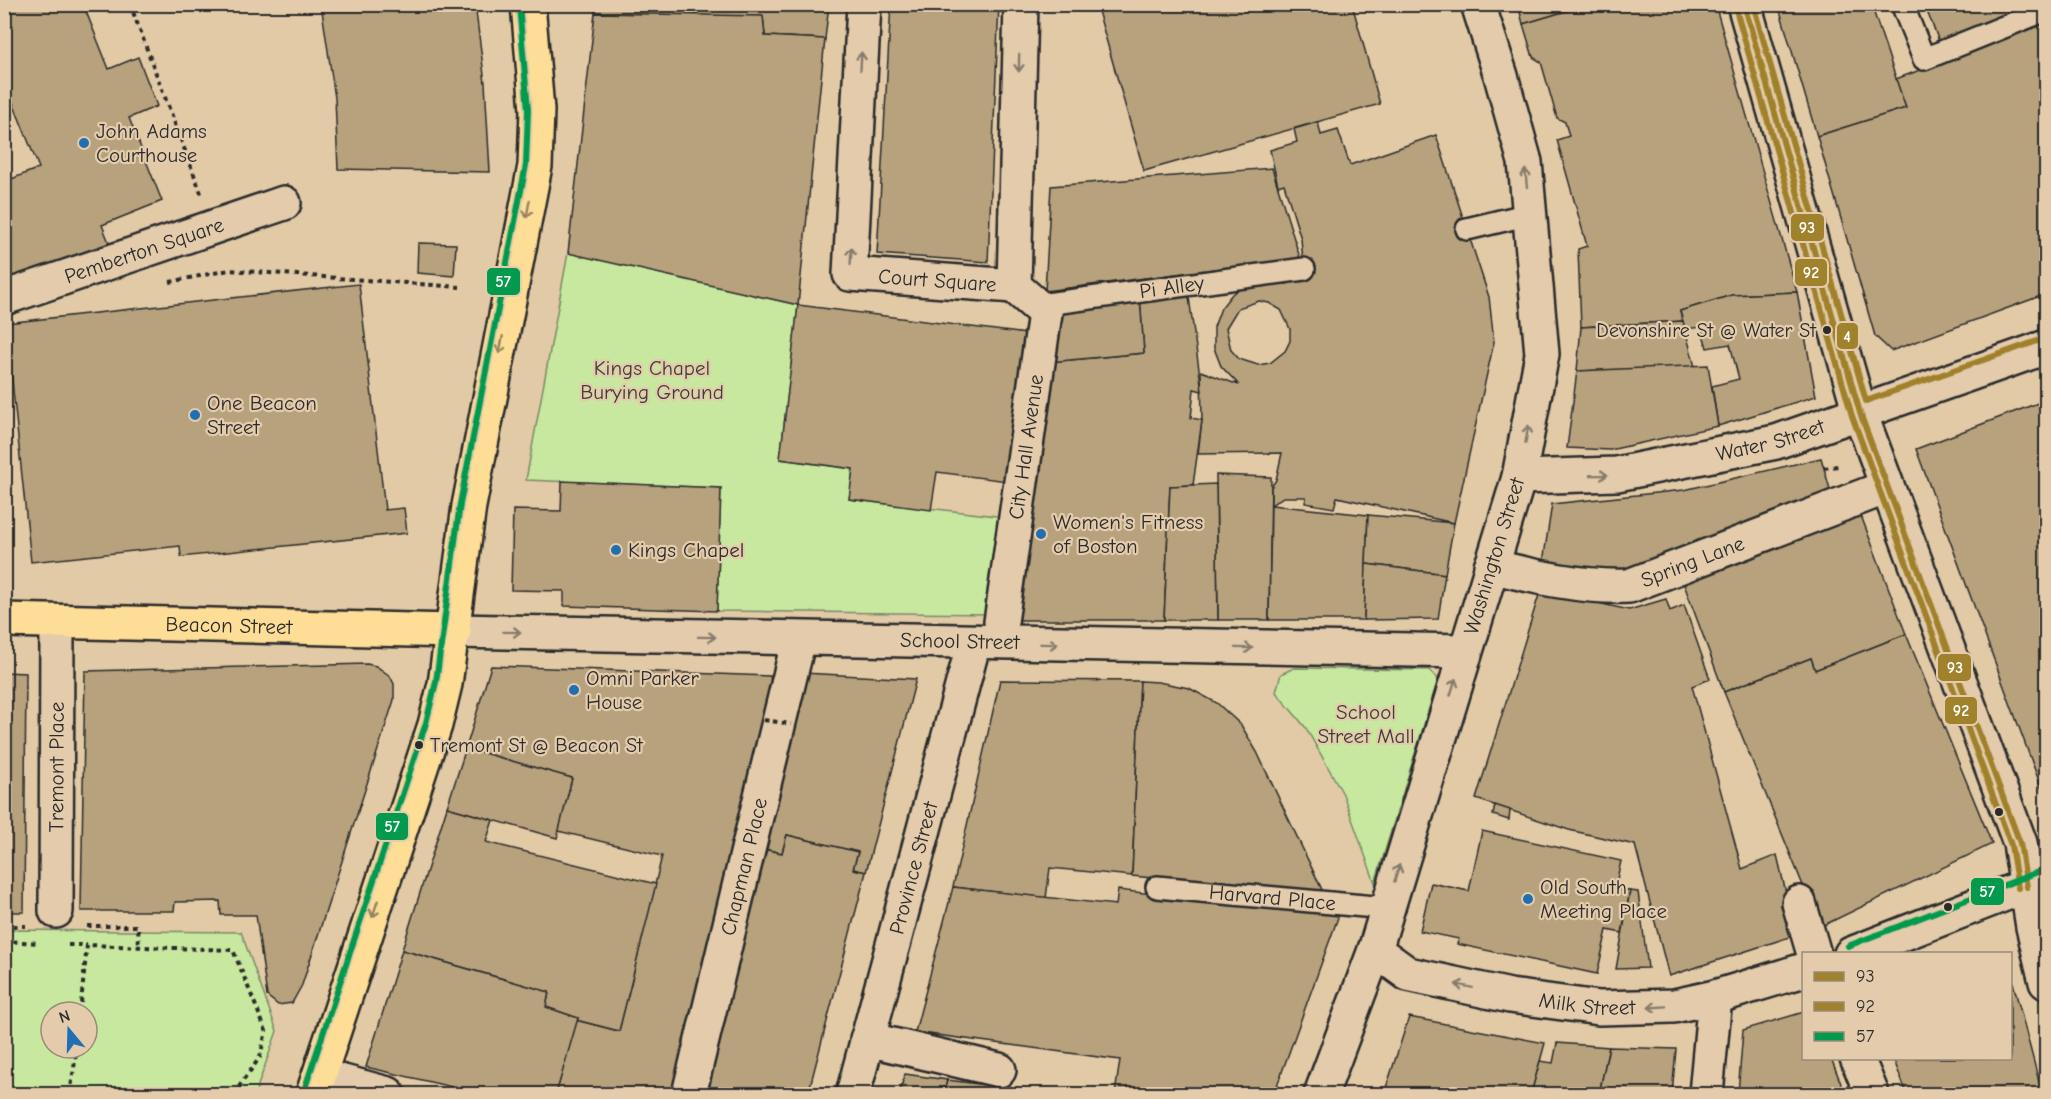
<svg xmlns="http://www.w3.org/2000/svg" width="2051" height="1099" font-family="'Comic Neue',sans-serif">
<rect width="100%" height="100%" fill="#e2caa7"/>
<filter id="ink" filterUnits="userSpaceOnUse"><feTurbulence type="fractalNoise" baseFrequency=".0167" numOctaves="2"/><feDisplacementMap in="SourceGraphic" scale="12" xChannelSelector="R" yChannelSelector="G"/><feConvolveMatrix kernelMatrix="1 2 1 2 8 2 1 2 1" color-interpolation-filters="sRGB"/></filter>
<g filter="url(#ink)">
<g fill="#c8e8a0" stroke="#7a8a66" stroke-width="1.5" fill-rule="evenodd">
<path d="M568 253 798 305 780 459 853 469 849 499 1005 517 993 614 717 611 721 488 526 480Z"/>
<path d="M1294 668 1429 670 1438 679 1375 883 1343 794 1306 728 1276 692 1281 674Z"/>
<path d="M5 930 241 932 277 1031 255 1094H5ZM51 1012H87V1048H51Z"/>
</g>
<g fill="#b7a27d" stroke="#2b2b2b" stroke-width="1.5" fill-rule="evenodd">
<path d="M4 4H83L109 69 138 57 157 106 129 118 162 201 102 225 110 245 4 287V182L39 168 7 88 4 89Z"/>
<path d="M321 4H475L485 83 490 172 338 169 335 98Z"/>
<path d="M596 4H696V16L595 13Z"/>
<path d="M696 4H829L825 39 765 36 763 16H696Z"/>
<path d="M891 4H999L988 262 877 254Z"/>
<path d="M1096 4H1352L1380 104 1144 171Z"/>
<path d="M1518 4H1590L1523 24Z"/>
<path d="M1590 4H1715L1797 292 1732 295 1680 311 1683 321 1581 327 1578 249 1587 246 1557 140 1569 136 1565 122 1557 118 1541 62 1533 57 1523 24Z"/>
<path d="M1778 4H1871L1906 108 1817 136Z"/>
<path d="M1924 4H2032L1939 41Z"/>
<path d="M595 13 763 16 765 36 825 39 798 305 568 253Z"/>
<path d="M2044 24 2046 28V294L1891 351 1875 336 1817 136 1906 108 1896 79Z"/>
<path d="M1318 122 1321 135 1338 130 1350 165 1436 135 1489 297 1494 342 1454 523 1337 497 1334 508 1305 503 1306 497H1283L1271 505V487L1276 480 1282 453 1198 454 1202 420 1201 371 1239 385 1221 366 1214 348V327L1221 308 1232 294 1244 286 1258 282 1287 284 1304 271 1301 239 1284 184 1278 186 1270 150 1297 142 1294 129ZM1259 301 1269 303 1281 310 1290 329V341L1285 351 1270 363 1258 365 1239 359 1231 350 1226 328 1238 308Z"/>
<path d="M1272 168 1300 258 1045 291 1051 186Z"/>
<path d="M418 243 456 244 454 276 417 273Z"/>
<path d="M359 284 385 510 404 508 407 533 181 557 180 546 31 562 6 323Z"/>
<path d="M1188 290 1202 391 1194 389 1191 418 1202 420 1193 485 1170 486 1164 620H1018L1049 362 1144 353 1140 297Z"/>
<path d="M1797 292 1816 396 1718 426 1712 386 1739 379 1730 344 1707 348 1701 327 1685 329 1680 311 1732 295Z"/>
<path d="M1140 297 1144 353 1049 362 1050 309Z"/>
<path d="M798 305 1035 335 1015 482 937 472 931 510 849 499 853 469 780 459Z"/>
<path d="M1683 321 1695 367 1577 371 1581 327Z"/>
<path d="M1708 365 1718 426 1610 450 1567 448 1577 371Z"/>
<path d="M2046 400V800L1916 449Z"/>
<path d="M1821 458 1834 503 1624 576 1542 569 1552 504 1684 490Z"/>
<path d="M1216 475 1271 477 1269 620H1218Z"/>
<path d="M562 481 721 488 717 611 564 606V591L511 590 513 510 561 511Z"/>
<path d="M1216 484 1218 620H1164L1170 486Z"/>
<path d="M1271 505 1368 515 1364 620H1269Z"/>
<path d="M1860 513 1906 634 1815 670 1811 658 1724 692 1682 579Z"/>
<path d="M1368 515 1454 523 1445 574 1366 564Z"/>
<path d="M1366 564 1445 574 1438 619 1364 620Z"/>
<path d="M1542 585 1575 598 1629 610 1666 599 1670 611 1684 605 1710 679 1692 686 1742 869 1777 855 1796 935 1669 976 1635 845 1569 830 1476 799Z"/>
<path d="M1906 634 1992 844 1820 927 1724 692 1811 658 1815 670Z"/>
<path d="M367 664 376 666 390 676 394 684V700L302 985 292 1003 278 1005 267 996 256 915H221L220 901 175 902 174 911H81L85 671Z"/>
<path d="M491 666 770 676 772 688 675 1094H556L576 1020 619 1031 662 856 558 831 572 778 466 748Z"/>
<path d="M4 672 26 673 24 912H4Z"/>
<path d="M803 673 916 679 866 872 853 869 858 852 787 835 782 853 763 849Z"/>
<path d="M1000 680 1140 681 1132 876 1050 868 1046 898 953 887Z"/>
<path d="M1140 681 1158 682 1189 688 1217 703 1241 725 1257 752 1324 894 1132 876Z"/>
<path d="M466 748 572 778 557 838 447 807Z"/>
<path d="M1495 805 1510 810 1509 820 1493 815Z"/>
<path d="M447 807 493 820 486 842 656 884 619 1031 576 1020 578 1018 546 1007 549 992 402 950Z"/>
<path d="M1482 831 1621 861 1615 888 1630 891 1622 933 1607 930 1597 974 1457 944 1459 939 1420 931 1431 883 1469 891Z"/>
<path d="M787 835 858 852 853 869 866 872 808 1094H706L763 849 782 853Z"/>
<path d="M953 887 1116 905 1118 890 1248 905 1340 912 1274 1094H1115L1120 1060 915 1032Z"/>
<path d="M1630 891 1638 892 1648 968 1616 969Z"/>
<path d="M402 950 549 992 546 1007 578 1018 556 1094H482L366 1067Z"/>
<path d="M2010 971 2041 1089 2027 1094H1907L1893 1058H2010Z"/>
<path d="M1804 1012V1058H1831L1845 1094H1738L1743 1030Z"/>
<path d="M1409 1017 1545 1043 1531 1094H1401L1385 1091Z"/>
<path d="M1557 1043 1609 1047 1599 1094H1531L1540 1061 1553 1063Z"/>
<path d="M1609 1047 1676 1049 1672 1094H1599Z"/>
<path d="M905 1074 947 1080 944 1094H899Z"/>
<path d="M947 1080 1002 1087 1001 1094H944Z"/>
<path d="M1002 1087 1057 1094H1001Z"/>
</g>
<g fill="none" stroke-linecap="round" stroke-linejoin="round">
<g stroke="#2b2b2b" stroke-width="26">
<g id="lane">
<path d="M1902 4 1924 59 2046 10"/>
<path d="M1467 229 1530 214"/>
<path id="s1" d="M1039 305 1304 269"/>
<path id="s2" d="M1157 887 1386 908"/>
</g>
</g>
<g stroke="#2b2b2b" stroke-width="38">
<g id="street">
<path id="s3" d="M864 4 850 274 1014 286 1021 4"/>
<path id="s4" d="M4 298 284 203"/>
<path id="s5" d="M1491 566C1535 577 1584 588 1629 586L1887 487"/>
<path id="s6" d="M1001 622 1045 313 1014 286"/>
<path d="M1799 903 1814 954"/>
<path id="s7" d="M56 911 57 622"/>
<path d="M867 1039 999 1070"/>
<path d="M321 1076 388 1094"/>
<path id="s8" d="M689 1094 799 639"/>
<path id="s9" d="M853 1094 974 642"/>
<path d="M1321 1094 1375 950"/>
<path d="M1706 1094 1715 997"/>
</g>
</g>
<g stroke="#2b2b2b" stroke-width="38">
<g id="secondary">
<path id="s10" d="M1478 4 1501 76 1525 162 1542 354 1519 477 1375 950 1408 974 1510 996 1599 1008 1674 1006 1715 997 1804 970"/>
<path d="M1744 4 1860 413 2020 843 2033 927 2046 982"/>
<path id="s11" d="M1519 477 1617 474 1776 442 2046 347"/>
<path id="s12" d="M454 631 1464 651"/>
<path d="M1851 954 2046 878"/>
<path d="M1857 1058 1872 1094"/>
</g>
</g>
<g stroke="#2b2b2b" stroke-width="38">
<g id="primary">
<path id="s13" d="M4 620 454 631"/>
<path d="M313 1094 435 725 445 684 469 506 535 166 537 110 528 4"/>
</g>
</g>
<g stroke="#2b2b2b" stroke-width="4" stroke-dasharray="4.5 4.5" stroke-linecap="butt">
<path d="M130 4 202 196"/>
<path d="M170 282 229 270 460 287"/>
<path d="M1824 468 1838 466"/>
<path d="M4 926H26"/>
<path d="M87 926H138L139 947"/>
<path d="M4 941 40 943"/>
<path d="M68 945H87"/>
<path d="M80 1012 87 945 233 950 266 1031 260 1057 234 1094"/>
<path d="M70 1094 77 1048"/>
</g>
<use href="#lane" stroke="#e3cbac" stroke-width="21"/>
<use href="#street" stroke="#e3cbac" stroke-width="33"/>
<use href="#secondary" stroke="#e3cbac" stroke-width="33"/>
<use href="#primary" stroke="#fedd96" stroke-width="33"/>
<path stroke="#2b2b2b" stroke-width="4" stroke-dasharray="4.5 4.5" stroke-linecap="butt" d="M764 720 791 724"/>
<g stroke="#e3cbac" stroke-width="10">
<path id="bus-1" d="M1744 4 1860 413 2020 843 2027 887"/>
</g>
<g stroke="#e3cbac" stroke-width="10">
<path id="bus-2" d="M1735 6 1852 416 2011 845 2018 888"/>
</g>
<g stroke="#e3cbac" stroke-width="10">
<g id="bus-3">
<path d="M1848 946 2043 870"/>
<path d="M304 1091 426 723 436 682 460 504 526 165 528 110 519 5"/>
</g>
</g>
<g stroke="#e3cbac" stroke-width="10">
<path id="bus-4" d="M1753 4 1866 401 2043 339"/>
</g>
<use href="#bus-1" stroke="#a0812c" stroke-width="6"/>
<use href="#bus-2" stroke="#a0812c" stroke-width="6"/>
<use href="#bus-3" stroke="#049a4d" stroke-width="6"/>
<use href="#bus-4" stroke="#a0812c" stroke-width="6"/>
</g>
<defs><path id="oneway-shaft" d="M-6 0H5M1.5-3L5.5 0L1.5 3" fill="none" stroke-width="1.6" stroke-linecap="round" stroke-linejoin="round" transform="scale(1.5)"/></defs>
<g stroke="#877b6c">
<use href="#oneway-shaft" transform="translate(861 61) rotate(-87)"/>
<use href="#oneway-shaft" transform="translate(1019 63) rotate(91)"/>
<use href="#oneway-shaft" transform="translate(1526 178) rotate(-96)"/>
<use href="#oneway-shaft" transform="translate(851 256) rotate(-87)"/>
<use href="#oneway-shaft" transform="translate(1527 434) rotate(-80)"/>
<use href="#oneway-shaft" transform="translate(1599 475) rotate(-1)"/>
<use href="#oneway-shaft" transform="translate(512 632) rotate(1)"/>
<use href="#oneway-shaft" transform="translate(707 637) rotate(1)"/>
<use href="#oneway-shaft" transform="translate(1049 644) rotate(1)"/>
<use href="#oneway-shaft" transform="translate(1244 648) rotate(1)"/>
<use href="#oneway-shaft" transform="translate(1453 687) rotate(-73)"/>
<use href="#oneway-shaft" transform="translate(1397 873) rotate(-73)"/>
<use href="#oneway-shaft" transform="translate(1464 986) rotate(-168)"/>
<use href="#oneway-shaft" transform="translate(1657 1007) rotate(176)"/>
</g>
<g stroke="#948460">
<use href="#oneway-shaft" transform="translate(528 209) rotate(100)"/>
<use href="#oneway-shaft" transform="translate(501 345) rotate(101)"/>
<use href="#oneway-shaft" transform="translate(375 909) rotate(108)"/>
</g>
</g>
<g fill="#1f6fb2" stroke="#e3cbac" stroke-width="2">
<circle cx="84" cy="143" r="6"/>
<circle cx="195" cy="415" r="6"/>
<circle cx="1041" cy="534" r="6"/>
<circle cx="616" cy="550" r="6"/>
<circle cx="574" cy="690" r="6"/>
<circle cx="1528" cy="899" r="6"/>
</g>
<g fill="#2b2b2b" stroke="#e3cbac" stroke-width="2">
<circle cx="1827" cy="330" r="5"/>
<circle cx="419" cy="745" r="5"/>
<circle cx="1999" cy="812" r="5"/>
<circle cx="1948" cy="907" r="5"/>
</g>
<g text-anchor="middle" stroke-width="4.5" stroke-linejoin="round" paint-order="stroke">
<g font-size="20" fill="#2b2b2b" stroke="#e3cbac" text-anchor="end">
<text x="1816" y="337">Devonshire St @ Water St</text>
<text x="430" y="752" text-anchor="start">Tremont St @ Beacon St</text>
</g>
<g font-size="21" fill="#2b2b2b" stroke="#e3cbac" text-anchor="start">
<text x="96" y="138">John Adams<tspan x="96" dy="24">Courthouse</tspan></text>
<text x="207" y="410">One Beacon<tspan x="207" dy="24">Street</tspan></text>
<text x="1053" y="529">Women's Fitness<tspan x="1053" dy="24">of Boston</tspan></text>
<text x="628" y="557">Kings Chapel</text>
<text x="586" y="685">Omni Parker<tspan x="586" dy="24">House</tspan></text>
<text x="1540" y="894">Old South<tspan x="1540" dy="24">Meeting Place</tspan></text>
</g>
<g font-size="21" fill="#2b2b2b" stroke="#e3cbac">
<text dy="7" stroke="none"><textPath href="#s4" startOffset="148">Pemberton Square</textPath></text>
<text dy="7" stroke="none"><textPath href="#s3" startOffset="358">Court Square</textPath></text>
<text dy="7" stroke="none"><textPath href="#s1" startOffset="134">Pi Alley</textPath></text>
<text dy="7" stroke="none"><textPath href="#s11" startOffset="255">Water Street</textPath></text>
<text dy="7" stroke="none"><textPath href="#s6" startOffset="177">City Hall Avenue</textPath></text>
<text transform="translate(1494 556) rotate(-73)" y="7">Washington Street</text>
<text dy="7" stroke="none"><textPath href="#s5" startOffset="208">Spring Lane</textPath></text>
<text dy="7" stroke="none"><textPath href="#s13" startOffset="225">Beacon Street</textPath></text>
<text dy="7" stroke="none"><textPath href="#s12" startOffset="506">School Street</textPath></text>
<text dy="7" stroke="none"><textPath href="#s7" startOffset="144">Tremont Place</textPath></text>
<text dy="7" stroke="none"><textPath href="#s8" startOffset="234">Chapman Place</textPath></text>
<text dy="7" stroke="none"><textPath href="#s9" startOffset="234">Province Street</textPath></text>
<text dy="7" stroke="none"><textPath href="#s2" startOffset="116">Harvard Place</textPath></text>
<text dy="7" stroke="none"><textPath href="#s10" startOffset="1200">Milk Street</textPath></text>
</g>
<g font-size="21" fill="#3b3e37" stroke="#e3cbac">
<text x="652" y="375">Kings Chapel<tspan x="652" dy="24">Burying Ground</tspan></text>
<text x="1366" y="719">School<tspan x="1366" dy="24">Street Mall</tspan></text>
</g>
</g>
<g stroke="#e3cbac" stroke-width="2">
<rect x="1790" y="213" width="35" height="29" rx="6" fill="#a0812c"/>
<rect x="1794" y="258" width="34" height="29" rx="6" fill="#a0812c"/>
<rect x="486" y="267" width="35" height="29" rx="6" fill="#049a4d"/>
<rect x="1836" y="322" width="23" height="28" rx="6" fill="#a0812c"/>
<rect x="1937" y="653" width="35" height="29" rx="6" fill="#a0812c"/>
<rect x="1944" y="696" width="34" height="29" rx="6" fill="#a0812c"/>
<rect x="375" y="812" width="34" height="29" rx="6" fill="#049a4d"/>
<rect x="1970" y="877" width="35" height="29" rx="6" fill="#049a4d"/>
</g>
<g font-size="16" text-anchor="middle" font-weight="bold" fill="#fff">
<text x="1807" y="233">93</text>
<text x="1811" y="278">92</text>
<text x="503" y="287">57</text>
<text x="1847" y="342">4</text>
<text x="1955" y="673">93</text>
<text x="1961" y="716">92</text>
<text x="392" y="832">57</text>
<text x="1987" y="897">57</text>
</g>
<rect width="2051" height="1099" fill="none" stroke="#e3cbac" stroke-width="24"/>
<rect x="12" y="12" width="2027" height="1075" fill="none" stroke="#2b2b2b" stroke-width="2" filter="url(#ink)"/>
<rect x="1802" y="952" width="210" height="108" fill="#e3cbac" stroke="#998b78" stroke-width="1.5"/>
<rect x="1814" y="972" width="30" height="9" fill="#a0812c" stroke="#998b78" stroke-width="1.5"/>
<text x="1856" y="982" font-size="18" fill="#2b2b2b">93</text>
<rect x="1814" y="1002" width="30" height="9" fill="#a0812c" stroke="#998b78" stroke-width="1.5"/>
<text x="1856" y="1012" font-size="18" fill="#2b2b2b">92</text>
<rect x="1814" y="1032" width="30" height="9" fill="#049a4d" stroke="#998b78" stroke-width="1.5"/>
<text x="1856" y="1042" font-size="18" fill="#2b2b2b">57</text>
<g transform="translate(69 1030) rotate(341)"><circle r="28" fill="#e3cbac" stroke="#998b78" stroke-width="1.5"/>
<path d="M0-4.5L10 22L0 15L-10 22Z" fill="#1f6fb2"/>
<text y="-9" font-size="16" font-weight="bold" text-anchor="middle" fill="#2b2b2b">N</text>
</g>
</svg>
